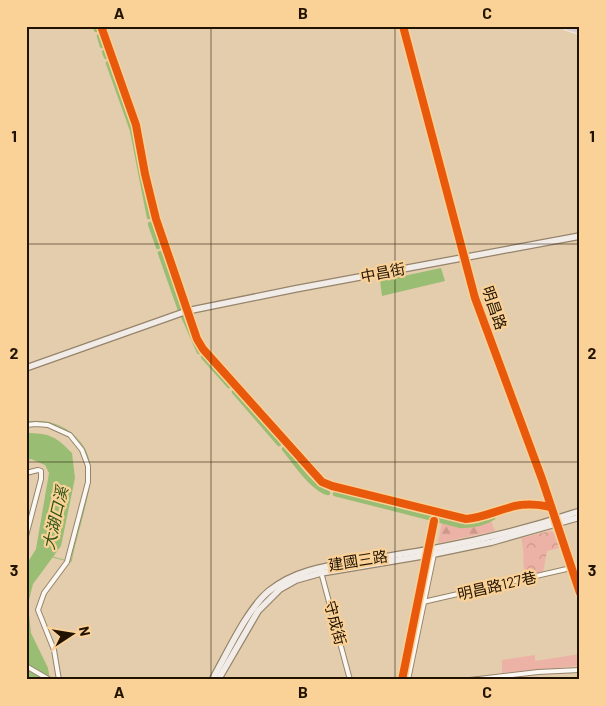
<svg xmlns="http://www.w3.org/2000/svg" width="606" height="706" font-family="Barlow,'Noto Sans TC',sans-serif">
<defs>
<pattern id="forest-firs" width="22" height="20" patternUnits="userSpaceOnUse" patternTransform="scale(1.25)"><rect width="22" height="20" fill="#edb2a6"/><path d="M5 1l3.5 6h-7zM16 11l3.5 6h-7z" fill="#cb988d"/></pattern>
<pattern id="park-crowns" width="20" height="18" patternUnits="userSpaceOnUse" patternTransform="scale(1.25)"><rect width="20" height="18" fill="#edb2a6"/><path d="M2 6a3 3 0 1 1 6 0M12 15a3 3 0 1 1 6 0" fill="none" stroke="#cb988d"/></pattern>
</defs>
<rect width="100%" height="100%" fill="#e4cdad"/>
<path fill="#edb2a6" d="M580 654 577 666 502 673V660L535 655V661Z"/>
<path fill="url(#forest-firs)" d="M443 516 467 522 490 518 495 531 438 543Z"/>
<path fill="url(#park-crowns)" d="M550 531 554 533 559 548 547 551 543 573 525 577C522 563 525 551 521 538Z"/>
<g fill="#9abd74">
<path d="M441 268 445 281 382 296 380 281Z"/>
<path d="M29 433C52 434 56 437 72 453L75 478 61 546 33 584 28 604 31 633 48 668 50 680H26V565L36 549 49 473 45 465 31 459 26 460V434Z"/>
</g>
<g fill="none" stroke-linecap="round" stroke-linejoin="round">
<path stroke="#9abd74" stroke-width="1" d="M26 422C41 420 54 422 67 430 99 452 91 482 83 514 79 530 74 546 71 562L53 557"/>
<g stroke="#9abd74" stroke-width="4.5">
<path d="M95 26 96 30"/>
<path d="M99 36 102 46"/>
<path d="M104 52 106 57"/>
<path d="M108 63 132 130 149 217"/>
<path d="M150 224 158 247"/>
<path d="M160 253 180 310"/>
<path d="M183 316 199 352"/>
<path d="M203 357 229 386"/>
<path d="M234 392 279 444"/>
<path d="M284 449C294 461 312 489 328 493"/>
<path d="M335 494 461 526C472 526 484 524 493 518"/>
</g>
<g stroke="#95846a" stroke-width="6">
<g id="street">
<path d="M26 425 36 424 48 425 70 435 82 450 88 466V482L67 562 44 593 38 610 54 650 59 680"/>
<path d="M26 473 38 470 41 471V479L26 536"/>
<path d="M321 572 350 680"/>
<path d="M423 602 571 568"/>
<path d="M26 666 50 680"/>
<path d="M408 680 434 554"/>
<path d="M470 680 538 672 580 670"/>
</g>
</g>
<g stroke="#95846a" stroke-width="8">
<g id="secondary">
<path d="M101 26 136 125 145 174 156 219 197 339 203 349 322 482 332 486 466 519C481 518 493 512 508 508 522 503 537 504 551 507"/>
<path d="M403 26 475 298 542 479 580 593"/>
<path d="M26 368 187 311 295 289 580 236"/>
<path d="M212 680C227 654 247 609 269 591 295 570 326 566 358 561 384 557 411 553 437 548 485 539 533 527 580 511"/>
<path d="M218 680 258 611 280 589 296 580 321 573 434 554 492 542 580 517"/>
</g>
</g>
<g stroke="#f3e8da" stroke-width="10">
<path id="highway" d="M567 26 580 30"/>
</g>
<use href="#street" stroke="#fbf8f3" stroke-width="4"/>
<use href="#secondary" stroke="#f2ece9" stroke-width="5.5"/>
<use href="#highway" stroke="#dad0d4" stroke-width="8"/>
<g stroke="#fad197" stroke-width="11">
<g id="cycleway">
<path d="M101 26 136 125 145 174 156 219 197 339 203 349 322 482 332 486 466 519C481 518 493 512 508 508 522 503 537 504 551 507"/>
<path d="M403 26 475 298 542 479 580 593"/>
<path d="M402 680 434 521"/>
</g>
</g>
<use href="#cycleway" stroke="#e8590c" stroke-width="8"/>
</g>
<path fill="none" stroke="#211300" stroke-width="1" stroke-opacity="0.55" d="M211 26V680M395 26V680M26 244H580M26 462H580"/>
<g text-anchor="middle" stroke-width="4.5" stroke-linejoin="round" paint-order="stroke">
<g font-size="15" fill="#211300" stroke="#fad197">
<text transform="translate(383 273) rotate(-11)" y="5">中昌街</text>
<text transform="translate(494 308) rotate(71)" y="5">明昌路</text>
<text transform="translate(358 561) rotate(-9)" y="5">建國三路</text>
<text transform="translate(497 586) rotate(-13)" y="5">明昌路127巷</text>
<text transform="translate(335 623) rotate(75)" y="5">守成街</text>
</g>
<g font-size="16" font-style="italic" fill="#2d5415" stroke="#fad197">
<text transform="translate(55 518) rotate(-77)" y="6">大湖口溪</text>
</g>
</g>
<rect width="606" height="706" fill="none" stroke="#fad197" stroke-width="55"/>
<g transform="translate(72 634) rotate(78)" stroke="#fad197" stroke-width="4" paint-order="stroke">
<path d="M0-4L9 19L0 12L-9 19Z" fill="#211300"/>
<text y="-8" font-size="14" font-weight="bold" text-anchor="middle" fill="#211300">N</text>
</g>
<rect x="28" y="28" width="550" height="650" fill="none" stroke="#211300" stroke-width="2"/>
<g font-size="16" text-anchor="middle" font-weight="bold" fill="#211300">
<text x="119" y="19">A</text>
<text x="303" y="19">B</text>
<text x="487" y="19">C</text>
<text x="14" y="142">1</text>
<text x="592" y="142">1</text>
<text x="14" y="359">2</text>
<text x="592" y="359">2</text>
<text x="14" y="576">3</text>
<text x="592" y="576">3</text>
<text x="119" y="698">A</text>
<text x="303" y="698">B</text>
<text x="487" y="698">C</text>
</g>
</svg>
